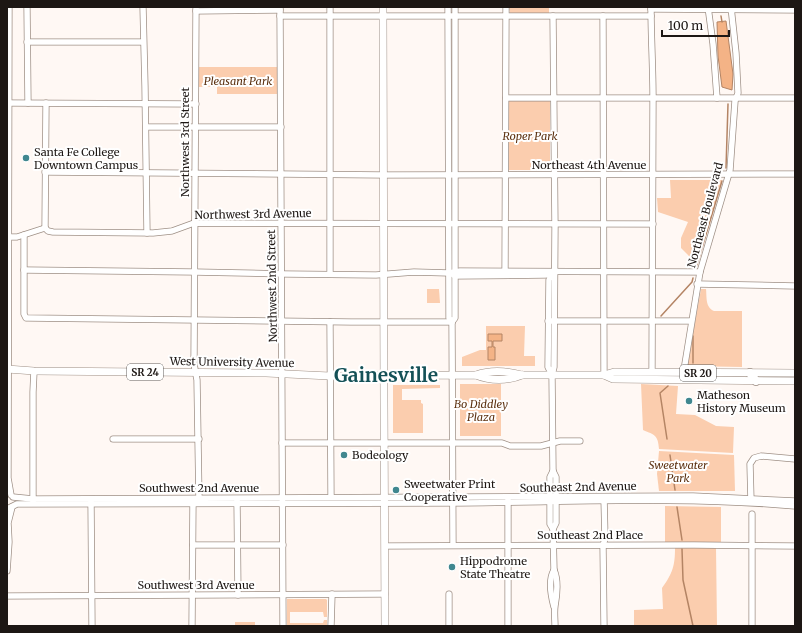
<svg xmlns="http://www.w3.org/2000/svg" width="802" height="633" font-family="Merriweather,serif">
<rect width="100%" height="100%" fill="#fff8f4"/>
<g fill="#fbcdae">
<path d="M509 7H549V13H510Z"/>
<path d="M199 67H277V94H217V87H199Z"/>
<rect x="509" y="101" width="41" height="69"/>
<path d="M670 180H722L694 270 688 264 692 259 681 248V238L688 222 658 212 657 198H671Z"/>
<path d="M427 289H439L440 303H427Z"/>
<path d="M701 289H706C707 297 705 307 714 311H742V367L687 366Z"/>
<path d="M486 326H525L524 356H535V366H462V357L480 350H486Z"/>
<rect x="460" y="384" width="41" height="52"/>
<path d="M641 384 678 386 676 414 695 415 716 426 734 427 733 453 659 449C658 435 655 435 643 430Z"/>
<path d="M393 385H440V388L402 389V400H421V403L423 404V433H393Z"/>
<path d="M659 451 734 455 735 491H659L657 474Z"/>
<path d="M665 506 721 507V542H665Z"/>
<path d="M716 547 717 626H634V610L663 609 662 588C673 573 675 565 675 548Z"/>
<path d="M287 599H326L327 600V617H324L323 612H290V623H323L324 620H327V626H287Z"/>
<rect x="235" y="622" width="20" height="4"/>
</g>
<g fill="#f4b386" stroke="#b48464">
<path d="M726 21 733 74 732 90 722 87 718 56 717 22Z"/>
<path d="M488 334H502V341H493V347H495V360H488V347H492V341H488Z"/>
</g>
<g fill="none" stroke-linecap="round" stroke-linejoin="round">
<g stroke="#b48464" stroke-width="1.5">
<path d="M721 16 722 22"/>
<path d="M726 168 728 104"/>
<path d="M696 268 722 181"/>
<path d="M661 316 692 282 693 278"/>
<path d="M693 336V363"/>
<path d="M667 439 660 393 668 386"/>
<path d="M670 455 675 490"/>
<path d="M677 507 682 540"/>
<path d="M682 549 683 580 693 626"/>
</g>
<g stroke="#9f9086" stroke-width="7">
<g id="minor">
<path d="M9 7 8 478 11 495"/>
<path d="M27 7 28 103"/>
<path d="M143 7 145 87 147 233"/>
<path d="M196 7 194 364 197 380 199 501"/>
<path d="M280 7 283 626"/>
<path d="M448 7 449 318 452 322 453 545"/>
<path d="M651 7C651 37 653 68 653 98 652 190 652 281 652 372"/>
<path d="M708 7 713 44 717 98"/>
<path d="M651 9 795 10"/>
<path d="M196 11 280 10"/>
<path d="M280 16H651"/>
<path d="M553 16 555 228 554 367 552 375 553 471 556 477V523L553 529 554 570C559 581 557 595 555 606 554 612 555 620 555 626"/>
<path d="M603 16 604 375"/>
<path d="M27 42H143"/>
<path d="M506 98H795"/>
<path d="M7 103 196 104"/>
<path d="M146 127H281"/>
<path d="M45 172 384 175 795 174"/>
<path d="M45 228 48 231 53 232 153 233 172 231 194 223 653 224"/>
<path d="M45 228 46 103"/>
<path d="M24 235V314L26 318H28L351 322H452"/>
<path d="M7 237H17L45 228"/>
<path d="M24 270 194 272 285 274 376 275 414 272 449 273 460 271 700 272"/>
<path d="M330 274V7"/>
<path d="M452 274 455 276 545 275 553 274"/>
<path d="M505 275 506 7"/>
<path d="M697 284 795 286"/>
<path d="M548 321H691"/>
<path d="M330 322 331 497"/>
<path d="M452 322 455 318V7"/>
<path d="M552 375 548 367 549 280 552 273"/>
<path d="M683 376 700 272 730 170 735 101 738 93 736 53 731 7"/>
<path d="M113 439H199"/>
<path d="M282 443H502L510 446H541L560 441H580"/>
<path d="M553 471 550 477V524L553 529"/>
<path d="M13 497 33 499 693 496 795 501"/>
<path d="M237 500 238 595"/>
<path d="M508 500V626"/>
<path d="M91 501 92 626"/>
<path d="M751 501 750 464 754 458 761 456 795 459"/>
<path d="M33 502V392L34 371"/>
<path d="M7 509 17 504H23C169 504 315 503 461 503 573 502 684 496 795 506"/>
<path d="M193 545H283"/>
<path d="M385 546 694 545 795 546"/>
<path d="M554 570C548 580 551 596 554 607"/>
<path d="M7 571 9 542 8 523 12 507"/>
<path d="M449 594V626"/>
<path d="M7 596 385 594"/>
<path d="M192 626 193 500"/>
<path d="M331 626 332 594"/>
<path d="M604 626 603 545 605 539 604 498"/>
<path d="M752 626V514"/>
</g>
</g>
<g stroke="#9f9086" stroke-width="8">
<g id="major">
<path d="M383 7 384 403 385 626"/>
<path d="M7 369 34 371 266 373 330 376 476 375C490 381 508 381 522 375"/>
<path d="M476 375C490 370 507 371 522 375H604L614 372 795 373"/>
<path d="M604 375 613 379 795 381"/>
</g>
</g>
<g stroke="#9f9086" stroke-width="10">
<path id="highway" d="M750 373 756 381"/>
</g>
<use href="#minor" stroke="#fff" stroke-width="5.5"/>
<use href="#major" stroke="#fff" stroke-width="7"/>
<use href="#highway" stroke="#fff" stroke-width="8"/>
</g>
<g fill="#40878f" stroke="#fff" stroke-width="1.5">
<circle cx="26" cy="158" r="4"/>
<circle cx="689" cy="401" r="4"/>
<circle cx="344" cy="455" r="4"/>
<circle cx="396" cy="490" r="4"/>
<circle cx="452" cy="567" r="4"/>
</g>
<g text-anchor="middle" stroke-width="4" stroke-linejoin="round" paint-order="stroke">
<g fill="#fff" stroke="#615d5a" stroke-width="1">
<rect x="127" y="364" width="36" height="16" rx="3"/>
<rect x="680" y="365" width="36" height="16" rx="3"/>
</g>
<g font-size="10" font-weight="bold" fill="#1d1714">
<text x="145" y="376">SR 24</text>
<text x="698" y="377">SR 20</text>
</g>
<g font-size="11" font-style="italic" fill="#5c3110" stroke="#fff">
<text x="238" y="85">Pleasant Park</text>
<text x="530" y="140">Roper Park</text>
<text x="481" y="408">Bo Diddley<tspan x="481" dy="13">Plaza</tspan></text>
<text x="678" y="469">Sweetwater<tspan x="678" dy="13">Park</tspan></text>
</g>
<g font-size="11" fill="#1d1714" stroke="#fff">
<text transform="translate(185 142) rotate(-90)" y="4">Northwest 3rd Street</text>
<text x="589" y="169">Northeast 4th Avenue</text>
<text transform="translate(253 214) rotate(-1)" y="4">Northwest 3rd Avenue</text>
<text transform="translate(705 215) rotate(-75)" y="4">Northeast Boulevard</text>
<text transform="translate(272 286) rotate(-91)" y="4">Northwest 2nd Street</text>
<text transform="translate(232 362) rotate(1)" y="4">West University Avenue</text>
<text transform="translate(578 487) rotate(-1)" y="4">Southeast 2nd Avenue</text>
<text x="199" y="492">Southwest 2nd Avenue</text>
<text x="590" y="539">Southeast 2nd Place</text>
<text x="196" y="589">Southwest 3rd Avenue</text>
</g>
<g font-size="11" fill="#1d1714" stroke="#fff" text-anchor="start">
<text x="34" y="156">Santa Fe College<tspan x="34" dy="13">Downtown Campus</tspan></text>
<text x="697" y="399">Matheson<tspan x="697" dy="13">History Museum</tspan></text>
<text x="352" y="459">Bodeology</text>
<text x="404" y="488">Sweetwater Print<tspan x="404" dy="13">Cooperative</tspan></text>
<text x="460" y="565">Hippodrome<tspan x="460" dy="13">State Theatre</tspan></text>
</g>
<g font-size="19" font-weight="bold" fill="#145157" stroke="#fff">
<text x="386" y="382">Gainesville</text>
</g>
</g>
<rect width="802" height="633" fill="none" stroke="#1d1714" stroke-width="16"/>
<path d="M662 30v6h67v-6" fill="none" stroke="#1d1714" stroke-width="2"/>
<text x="668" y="30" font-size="12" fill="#1d1714" stroke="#ffffff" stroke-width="3" paint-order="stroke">100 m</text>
</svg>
